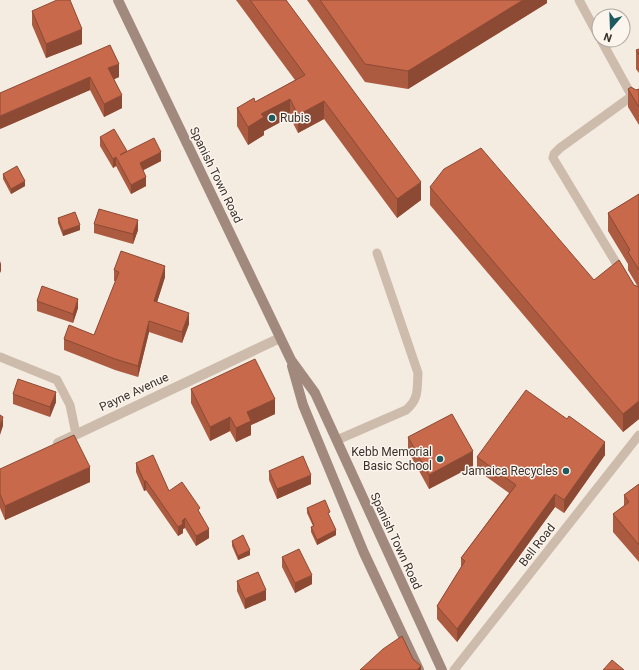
<svg xmlns="http://www.w3.org/2000/svg" width="639" height="670" font-family="Roboto,sans-serif">
<rect width="100%" height="100%" fill="#f4ebe1"/>
<g fill="none" stroke-linecap="round" stroke-linejoin="round">
<g stroke="#cdbbac" stroke-width="9">
<path d="M579 0 599 37"/>
<path d="M601 40 634 100"/>
<path d="M621 271 553 158 554 154 560 148 632 96"/>
<path d="M0 357 57 380 70 405 76 434"/>
<path d="M337 440 406 410C419 399 417 390 418 373L377 253"/>
<path d="M454 670 639 435"/>
</g>
<path stroke="#cdbbac" stroke-width="10" d="M58 443 280 338"/>
<g stroke="#a18a7d" stroke-width="10">
<path d="M118 0 291 360 315 393 442 670"/>
<path d="M292 366 303 405 364 553 419 670"/>
</g>
</g>
<g fill="#ac5a40">
<path d="M236 0H286L421 200 397 218 324 119 298 133 290 117 264 131V135L248 145 237 126V108L255 102 295 80Z"/>
<path d="M307 0H547V3L408 89 365 82Z"/>
<path d="M32 11 82 44 46 58 32 25Z"/>
<path d="M110 45 119 77 114 79 122 108 104 117 90 90 0 129Z"/>
<path d="M639 49V73L636 69V50Z"/>
<path d="M628 89 636 90 639 89V125L628 107Z"/>
<path d="M100 137 127 152 161 161 143 170 146 186 131 194 116 166 113 168 100 146Z"/>
<path d="M3 174 25 186 11 194 3 179Z"/>
<path d="M430 187 594 280 634 285 638 287 628 270V264L608 231V213L639 194V419L623 432 430 205Z"/>
<path d="M58 218 80 230 63 236 58 223Z"/>
<path d="M94 224 138 230 133 244 94 233Z"/>
<path d="M114 270 165 277 157 302 189 324 182 343 149 332 138 377 115 370 64 350V339L94 335 116 281H114Z"/>
<path d="M37 301 78 308 73 323 37 311Z"/>
<path d="M191 389 275 414 251 425V435L236 442 230 431 210 441 191 403Z"/>
<path d="M13 394 56 402 50 417 13 404Z"/>
<path d="M408 437 473 466 429 489 408 451Z"/>
<path d="M605 455 564 513 555 507 457 642 437 619V606L461 567V558L509 493 477 470V457Z"/>
<path d="M136 463 169 491 200 513 209 538 196 546 185 528 183 529V533L178 536 146 490 144 491 136 472Z"/>
<path d="M0 469 90 482 5 520 0 508Z"/>
<path d="M269 471 311 484 277 499 269 480Z"/>
<path d="M639 484V562L613 532V514L624 506V495Z"/>
<path d="M307 508 330 517 336 535 317 545 311 532V527L313 526 307 513Z"/>
<path d="M232 541 250 555 238 560 232 546Z"/>
<path d="M282 557 312 584 295 593 282 567Z"/>
<path d="M237 581 266 600 245 609 237 591Z"/>
</g>
<g fill="#8c4a34">
<path d="M523 0H547V3L408 89V71Z"/>
<path d="M82 29V44L46 58V44Z"/>
<path d="M119 64V77L108 82V68Z"/>
<path d="M90 77V90L0 129V116Z"/>
<path d="M122 95V108L104 117V104Z"/>
<path d="M290 99V117L264 131V135L248 145V127L261 114Z"/>
<path d="M324 101V119L298 133V115Z"/>
<path d="M161 152V161L140 172V163Z"/>
<path d="M116 157V166L113 168V159Z"/>
<path d="M146 177V186L131 194V185Z"/>
<path d="M25 181V186L11 194V189Z"/>
<path d="M421 182V200L397 218V199Z"/>
<path d="M138 220V230L133 244V234Z"/>
<path d="M80 225V230L63 236V231Z"/>
<path d="M1 261V271L0 273V264Z"/>
<path d="M165 266V277L154 312V301Z"/>
<path d="M78 299V308L73 323V314Z"/>
<path d="M189 313V324L182 343V332Z"/>
<path d="M149 321V332L138 377V366Z"/>
<path d="M56 392V402L50 417V407Z"/>
<path d="M275 399V414L251 425V435L236 442V428L247 412Z"/>
<path d="M639 401V419L623 432V414Z"/>
<path d="M3 417V426L0 435V426Z"/>
<path d="M230 417V431L210 441V427Z"/>
<path d="M605 442V455L564 513V500Z"/>
<path d="M473 451V466L429 489V475Z"/>
<path d="M90 467V482L5 520V506Z"/>
<path d="M311 475V484L277 499V489Z"/>
<path d="M144 481H146V490L144 491Z"/>
<path d="M555 494V507L457 642V629Z"/>
<path d="M185 518V528L183 529V533L178 536V527L182 521Z"/>
<path d="M209 529V538L196 546V536Z"/>
<path d="M336 530V535L317 545V540Z"/>
<path d="M250 550V555L238 560V556Z"/>
<path d="M312 575V584L295 593V583Z"/>
<path d="M266 590V600L245 609V599Z"/>
<path d="M421 666V670H417Z"/>
</g>
<g fill="#c8694b" stroke="#8c4a34">
<path d="M57 0H70L82 29 46 44 32 11Z"/>
<path d="M250 0H286L421 182 397 199 324 101 298 115 290 99 261 114 264 117 248 127 237 108 254 98 255 102 305 75Z"/>
<path d="M320 0H523L408 71 365 64Z"/>
<path d="M110 45 119 64 108 68 122 95 104 104 90 77 0 116V93Z"/>
<path d="M639 49V55L636 50Z"/>
<path d="M631 87 636 90 639 89V107L628 89Z"/>
<path d="M114 129 127 151 120 155 154 138 161 152 140 163 146 177 131 185 116 157 113 159 100 137Z"/>
<path d="M481 148 594 280 619 260 634 285 639 287V401L623 414 430 187 444 169Z"/>
<path d="M17 166 25 181 11 189 3 174Z"/>
<path d="M639 194V270L628 252 630 250 608 213Z"/>
<path d="M99 209 138 220 133 234 94 224Z"/>
<path d="M75 212 80 225 63 231 58 218Z"/>
<path d="M121 251 165 266 154 301 189 313 182 332 149 321 138 366 115 359 64 339 69 325 94 335 119 272 114 270Z"/>
<path d="M42 286 78 299 73 314 37 301Z"/>
<path d="M255 359 275 399 247 412 251 421 236 428 230 417 210 427 191 389Z"/>
<path d="M18 379 56 392 50 407 13 394Z"/>
<path d="M526 390 567 419 569 416 605 442 564 500 555 494 457 629 437 606 465 561 461 558 516 485 477 457Z"/>
<path d="M452 414 473 451 429 475 408 437Z"/>
<path d="M0 415 3 417 0 426Z"/>
<path d="M74 435 90 467 5 506 0 494V469Z"/>
<path d="M153 455 169 491 182 482 200 508 198 510 209 529 196 536 185 518 182 521 183 524 178 527 146 481H144L136 463Z"/>
<path d="M303 456 311 475 277 489 269 471Z"/>
<path d="M639 484V545L613 514 629 502 624 495Z"/>
<path d="M325 500 330 512 328 513 336 530 317 540 311 527 314 526 307 508Z"/>
<path d="M243 535 250 550 238 556 232 541Z"/>
<path d="M299 549 312 575 295 583 282 557Z"/>
<path d="M258 572 266 590 245 599 237 581Z"/>
<path d="M402 636 413 659 421 666 417 670H360L383 649Z"/>
<path d="M612 660 624 670H603Z"/>
</g>
<g fill="#1f5a5e" stroke="#fbf5ee" stroke-width="1.5">
<circle cx="272" cy="118" r="4"/>
<circle cx="440" cy="459" r="4"/>
<circle cx="566" cy="471" r="4"/>
</g>
<g text-anchor="middle" stroke-width="3" stroke-linejoin="round" paint-order="stroke">
<g font-size="12" fill="#3b302b" stroke="#fbf5ee" text-anchor="end">
<text x="280" y="122" text-anchor="start">Rubis</text>
<text x="432" y="456">Kebb Memorial<tspan x="432" dy="14">Basic School</tspan></text>
<text x="558" y="475">Jamaica Recycles</text>
</g>
<g font-size="12" fill="#3b302b" stroke="#fbf5ee">
<text transform="translate(216 175) rotate(64)" y="4">Spanish Town Road</text>
<text transform="translate(134 392) rotate(-25)" y="4">Payne Avenue</text>
<text transform="translate(396 541) rotate(65)" y="4">Spanish Town Road</text>
<text transform="translate(537 545) rotate(-52)" y="4">Bell Road</text>
</g>
</g>
<g transform="translate(611 28) rotate(199)"><circle r="19" fill="#fbf5ee" stroke="#aea6a0"/>
<path d="M0-3L7 15L0 10L-7 15Z" fill="#1f5a5e"/>
<text y="-6" font-size="11" font-weight="bold" text-anchor="middle" fill="#3b302b">N</text>
</g>
</svg>
